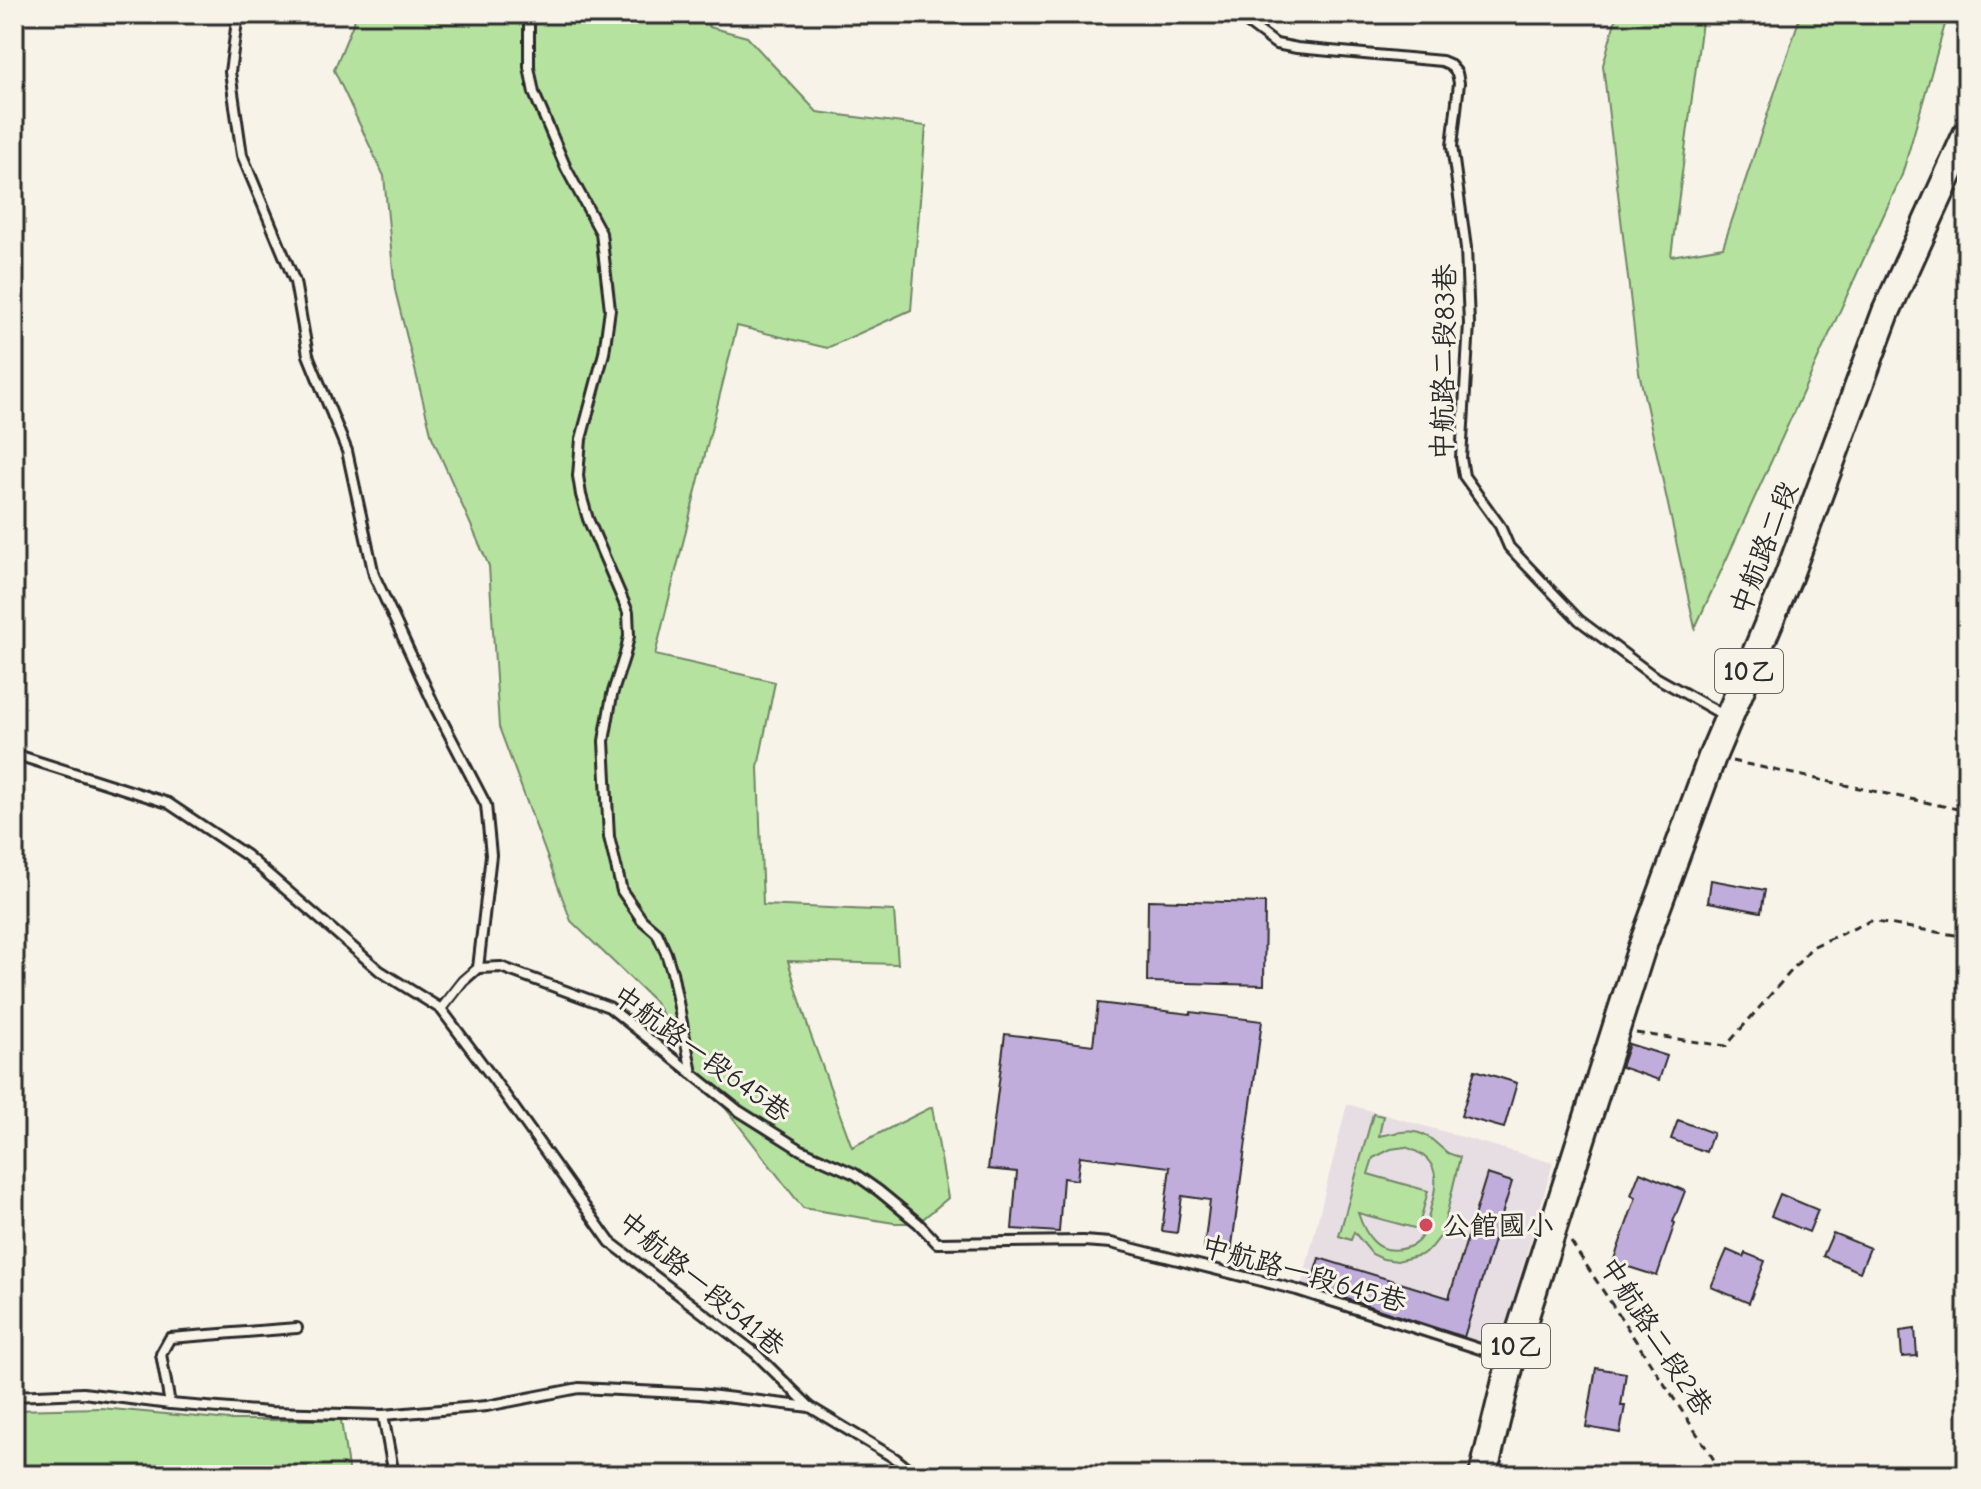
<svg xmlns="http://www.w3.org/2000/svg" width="1981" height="1489" font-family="'Comic Neue','LXGW WenKai TC',sans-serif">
<rect width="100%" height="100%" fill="#f7f3e8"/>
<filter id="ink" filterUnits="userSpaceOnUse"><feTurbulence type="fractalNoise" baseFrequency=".0125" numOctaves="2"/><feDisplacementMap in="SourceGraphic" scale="16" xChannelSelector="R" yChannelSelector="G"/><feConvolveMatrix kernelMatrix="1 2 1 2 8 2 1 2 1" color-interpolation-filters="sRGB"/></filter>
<g filter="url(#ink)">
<path fill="#e7dee4" d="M1347 1104 1553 1163 1499 1349 1301 1287Z"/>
<g fill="#b6e2a0" stroke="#708666" stroke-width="2" fill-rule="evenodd">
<path d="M357 14H705L709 27 747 37 817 112 926 126 911 310 827 348 737 326 655 655 775 682 758 767 763 905 894 911 898 964 788 961 810 1033 852 1147 932 1107 948 1198 918 1223H894L803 1208 702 1078 655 1002 571 921 499 727 489 566 432 437 395 290 384 176 334 70Z"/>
<path d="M1617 14H1703L1671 256 1723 247 1801 14H1948L1902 175 1695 628 1639 372 1603 65Z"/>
<path d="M1373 1114 1383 1116 1379 1136C1402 1131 1419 1126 1437 1144 1447 1153 1446 1153 1460 1157L1442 1234 1432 1247 1421 1255 1397 1261 1383 1259 1372 1254 1354 1232 1351 1240 1339 1236ZM1405 1147C1437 1157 1440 1176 1431 1206 1428 1217 1426 1232 1418 1241 1414 1245 1407 1248 1401 1249 1376 1254 1365 1234 1358 1213L1418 1229 1428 1191 1368 1174 1373 1158 1391 1149Z"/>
<path d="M101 1408 230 1420H341L349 1475H14V1410Z"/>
</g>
<g fill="#c1addc" stroke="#2b2b2b" stroke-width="2">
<path d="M1711 880 1765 890 1761 912 1708 902Z"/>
<path d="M1148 900 1265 903 1264 985 1147 982Z"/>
<path d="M1098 1003 1190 1014 1191 1012 1262 1021 1231 1253 1204 1249 1210 1200 1182 1196 1177 1233 1162 1231 1170 1167 1080 1156 1077 1180 1063 1178 1059 1232 1012 1229 1017 1172 988 1169 1005 1034 1093 1045Z"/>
<path d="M1629 1044 1667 1056 1659 1080 1621 1067Z"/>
<path d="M1475 1070 1517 1083 1504 1128 1461 1116Z"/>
<path d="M1678 1120 1713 1133 1706 1152 1671 1139Z"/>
<path d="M1640 1172 1685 1191 1673 1222 1675 1223 1657 1276 1613 1262 1636 1197 1631 1195Z"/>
<path d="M1487 1174 1512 1182 1464 1337 1310 1287 1319 1258 1449 1298Z"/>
<path d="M1780 1194 1818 1210 1809 1232 1771 1216Z"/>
<path d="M1833 1233 1870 1248 1860 1272 1823 1256Z"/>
<path d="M1727 1250 1743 1257 1745 1253 1765 1261 1749 1303 1711 1287Z"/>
<path d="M1915 1329 1917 1356 1902 1357 1900 1331Z"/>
<path d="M1596 1368 1626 1373 1621 1406H1625L1620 1433 1586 1427Z"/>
</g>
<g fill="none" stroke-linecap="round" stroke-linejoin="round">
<g stroke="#2b2b2b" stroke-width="14">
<g id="service">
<path d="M238 14 230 72 242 155 295 282 308 355 347 451 374 575 436 709 486 805 491 855 478 968"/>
<path d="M529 14V67L534 93 566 168 601 233 610 309 604 353 581 439 578 476 581 495 588 519 628 612 629 636 625 654 612 695 604 741 609 837 622 891 642 920 657 933 666 953 672 972 692 1073"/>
<path d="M1236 14 1276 44 1297 48 1442 61 1449 64 1457 73 1459 83 1452 146 1466 248 1469 324 1461 458 1464 476 1500 526 1509 547 1579 620 1652 675 1725 716"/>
<path d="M14 754 168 803 246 855 380 971 441 1009 463 981 478 968 501 967 609 1007 739 1111 801 1150 855 1174 879 1191 918 1223 937 1243 1083 1241 1111 1243 1297 1290 1508 1358"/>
<path d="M441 1009 492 1077 610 1242 754 1352 810 1407 896 1459 916 1475"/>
<path d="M14 1396 83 1393 170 1404 269 1412 383 1415 487 1406 579 1388 700 1394 810 1407"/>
<path d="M170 1404 161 1354 170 1338 297 1328"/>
<path d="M383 1415 394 1475"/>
</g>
</g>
<g stroke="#2b2b2b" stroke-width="32">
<path id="primary" d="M1483 1475 1511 1360 1641 950 1712 757 1787 580 1886 312 1967 134"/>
</g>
<g stroke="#2b2b2b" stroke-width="3" stroke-dasharray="8 6" stroke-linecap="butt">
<path d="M1732 761 1967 811"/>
<path d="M1636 1033 1726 1046 1812 947 1870 921 1967 937"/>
<path d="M1571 1242 1724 1475"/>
</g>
<use href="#service" stroke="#f7f3e8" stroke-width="8"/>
<use href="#primary" stroke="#f7f3e8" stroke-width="26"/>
</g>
</g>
<circle fill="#d1495b" stroke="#f7f3e8" stroke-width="3" cx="1426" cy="1225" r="8"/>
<g text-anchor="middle" stroke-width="6" stroke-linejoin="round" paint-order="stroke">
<g fill="#f7f3e8" stroke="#686764" stroke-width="2">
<rect x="1715" y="649" width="68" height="44" rx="6"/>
<rect x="1482" y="1324" width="68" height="44" rx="6"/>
</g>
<g font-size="26" font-weight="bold" fill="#2b2b2b">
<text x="1749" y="680">10乙</text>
<text x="1516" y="1355">10乙</text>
</g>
<g font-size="28" fill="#2b2b2b" stroke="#f7f3e8">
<text transform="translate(1443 362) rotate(-89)" y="10">中航路二段83巷</text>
<text transform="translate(1763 548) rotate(-69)" y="10">中航路二段</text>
<text transform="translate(702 1053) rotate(36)" y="10">中航路一段645巷</text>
<text transform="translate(1304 1273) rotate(16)" y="10">中航路一段645巷</text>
<text transform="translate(702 1283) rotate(40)" y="10">中航路一段541巷</text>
<text transform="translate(1657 1336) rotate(57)" y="10">中航路二段2巷</text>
</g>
<g font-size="28" fill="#2b2b2b" stroke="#f7f3e8" text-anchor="start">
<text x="1442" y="1235">公館國小</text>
</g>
</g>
<rect width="1981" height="1489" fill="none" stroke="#f7f3e8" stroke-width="48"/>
<rect x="24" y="24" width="1933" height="1441" fill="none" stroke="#2b2b2b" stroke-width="3" filter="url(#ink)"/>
</svg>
